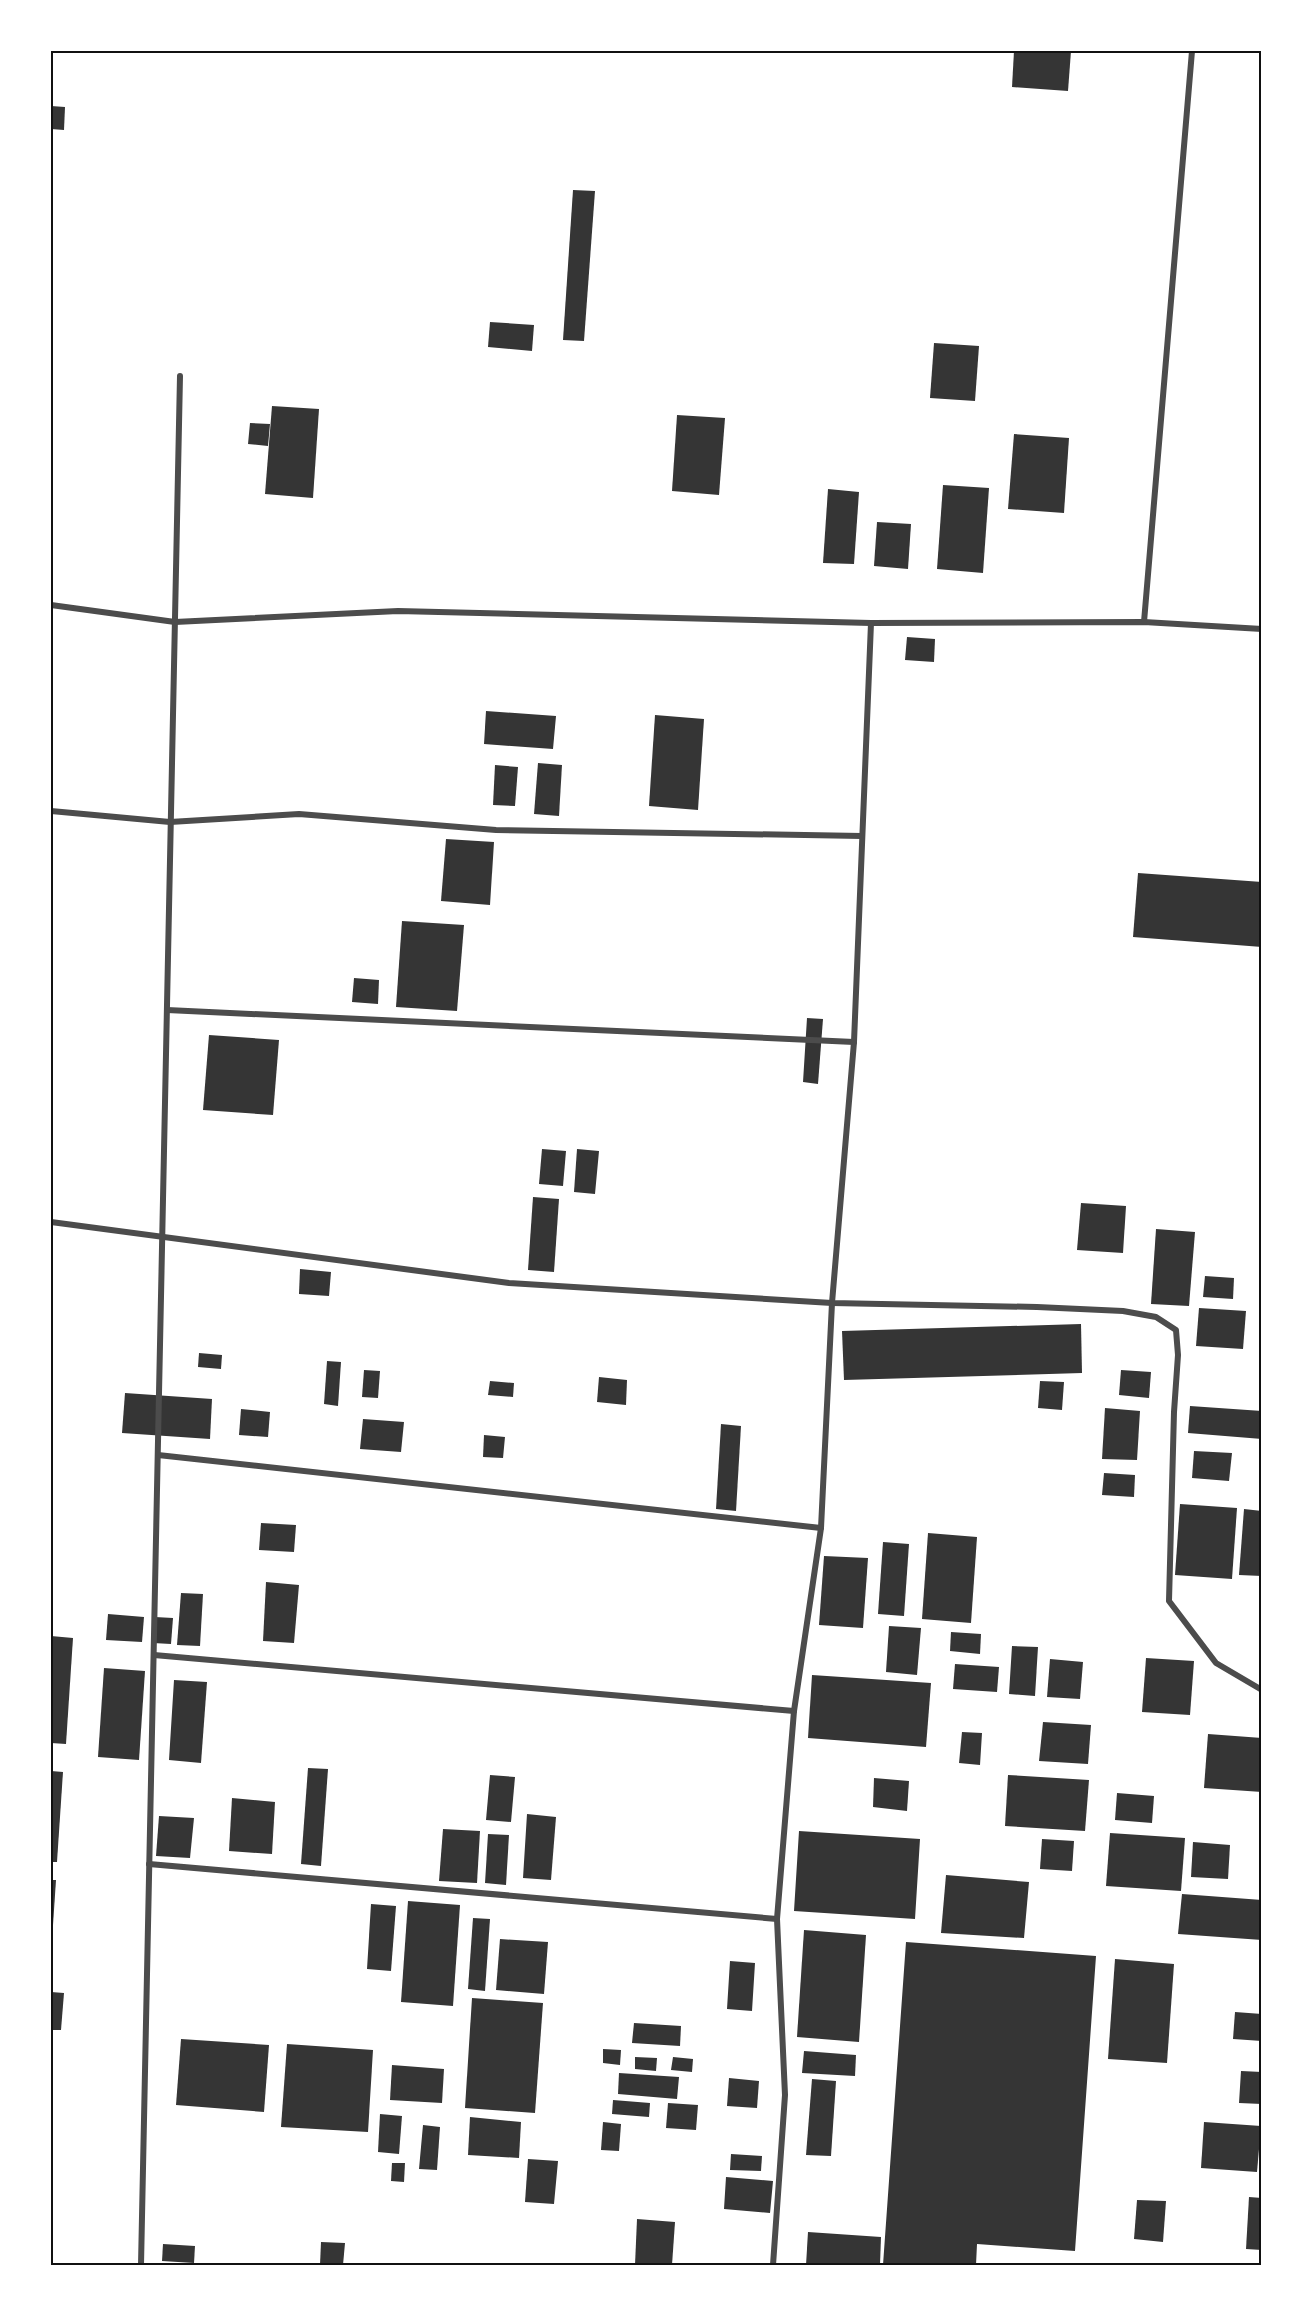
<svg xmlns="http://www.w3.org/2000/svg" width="1313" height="2316" font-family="Jost,sans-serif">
<rect width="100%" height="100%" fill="#fff"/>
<g fill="#353535">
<path d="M1014 51H1071L1068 91 1012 87Z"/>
<path d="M51 106 65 107 64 130 51 129Z"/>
<path d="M573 190 595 191 584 341 563 340Z"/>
<path d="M490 322 534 325 532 351 488 347Z"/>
<path d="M934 343 979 346 975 401 930 398Z"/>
<path d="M272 406 319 409 313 498 265 494Z"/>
<path d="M677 415 725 418 719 495 672 491Z"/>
<path d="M250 423 270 424 268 446 248 444Z"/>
<path d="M1014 434 1069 438 1064 513 1008 509Z"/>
<path d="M943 485 989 488 983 573 937 569Z"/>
<path d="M828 489 859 492 854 564 823 563Z"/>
<path d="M877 522 911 524 908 569 874 566Z"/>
<path d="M907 637 935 639 934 662 905 660Z"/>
<path d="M486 711 556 716 553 749 484 744Z"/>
<path d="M655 715 704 719 698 810 649 806Z"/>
<path d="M538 763 562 765 559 816 534 814Z"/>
<path d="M495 765 518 767 515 806 493 805Z"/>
<path d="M446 839 494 842 490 905 441 901Z"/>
<path d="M1138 873 1262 882V947L1133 937Z"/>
<path d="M402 921 464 925 457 1011 396 1007Z"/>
<path d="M354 978 379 980 378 1004 352 1002Z"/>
<path d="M807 1018 823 1019 818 1084 803 1082Z"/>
<path d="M209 1035 279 1040 273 1115 203 1110Z"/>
<path d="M542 1149 566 1151 563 1186 539 1184Z"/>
<path d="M577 1149 599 1151 595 1194 574 1192Z"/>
<path d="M533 1197 559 1199 554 1272 528 1270Z"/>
<path d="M1081 1203 1126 1206 1123 1253 1077 1250Z"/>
<path d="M1156 1229 1195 1232 1189 1306 1151 1304Z"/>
<path d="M300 1269 331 1272 329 1296 299 1294Z"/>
<path d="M1205 1276 1234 1278 1233 1299 1203 1297Z"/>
<path d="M1199 1308 1246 1311 1243 1349 1196 1346Z"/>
<path d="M1081 1324 1082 1373 844 1380 842 1331Z"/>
<path d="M199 1353 222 1355 221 1369 198 1367Z"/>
<path d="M327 1361 341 1362 338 1406 324 1404Z"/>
<path d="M364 1370 380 1371 378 1398 362 1397Z"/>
<path d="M1121 1370 1151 1372 1149 1398 1119 1395Z"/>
<path d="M599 1377 627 1380 626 1405 597 1402Z"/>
<path d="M490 1381 514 1383 513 1397 488 1395Z"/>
<path d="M1040 1381 1064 1382 1062 1410 1038 1408Z"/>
<path d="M125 1393 212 1399 210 1439 122 1433Z"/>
<path d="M1190 1406 1262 1411V1439L1188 1433Z"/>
<path d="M1105 1408 1140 1411 1137 1460 1102 1459Z"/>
<path d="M241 1409 270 1412 268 1437 239 1435Z"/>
<path d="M363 1419 404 1422 401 1452 360 1449Z"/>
<path d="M721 1424 741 1426 736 1511 716 1509Z"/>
<path d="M484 1435 505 1437 503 1458 483 1457Z"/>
<path d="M1194 1451 1232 1453 1229 1481 1192 1478Z"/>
<path d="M1104 1473 1135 1475 1134 1497 1102 1495Z"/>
<path d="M1180 1504 1237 1508 1232 1579 1175 1575Z"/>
<path d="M1244 1509 1262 1511V1576L1239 1575Z"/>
<path d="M261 1523 296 1525 294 1552 259 1550Z"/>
<path d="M928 1533 977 1537 971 1623 922 1619Z"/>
<path d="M883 1542 909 1544 904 1616 878 1614Z"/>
<path d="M824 1556 868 1558 863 1628 819 1625Z"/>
<path d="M266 1582 299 1585 294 1643 263 1641Z"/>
<path d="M181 1593 203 1594 200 1646 177 1645Z"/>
<path d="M108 1614 144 1617 142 1642 106 1640Z"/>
<path d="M155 1617 173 1618 171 1644 153 1643Z"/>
<path d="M889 1626 921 1628 917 1675 886 1672Z"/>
<path d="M951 1632 981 1634 980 1654 950 1651Z"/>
<path d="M51 1636 73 1638 66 1744 51 1743Z"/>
<path d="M1012 1646 1038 1647 1035 1696 1009 1694Z"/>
<path d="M1146 1658 1194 1661 1190 1715 1142 1712Z"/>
<path d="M1050 1659 1083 1662 1080 1699 1047 1697Z"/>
<path d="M955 1664 999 1667 997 1692 953 1689Z"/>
<path d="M104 1668 145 1671 139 1760 98 1757Z"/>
<path d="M812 1675 931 1683 926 1747 808 1738Z"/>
<path d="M174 1680 207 1682 201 1763 169 1760Z"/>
<path d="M1043 1722 1091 1725 1088 1764 1039 1761Z"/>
<path d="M962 1732 982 1733 980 1765 959 1763Z"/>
<path d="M1208 1734 1262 1738V1792L1204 1788Z"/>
<path d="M308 1768 328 1769 321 1866 301 1864Z"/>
<path d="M51 1771 63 1772 57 1862H51Z"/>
<path d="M490 1775 515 1777 511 1822 486 1820Z"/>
<path d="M1008 1775 1089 1780 1085 1831 1005 1826Z"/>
<path d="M874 1778 909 1781 907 1811 873 1807Z"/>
<path d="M1117 1793 1154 1796 1152 1823 1115 1820Z"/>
<path d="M232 1798 275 1802 272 1854 229 1851Z"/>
<path d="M527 1814 556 1817 551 1880 523 1878Z"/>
<path d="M159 1816 194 1818 190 1858 156 1856Z"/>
<path d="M443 1829 480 1831 477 1883 439 1881Z"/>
<path d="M799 1831 920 1839 915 1919 794 1911Z"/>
<path d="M1110 1833 1185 1838 1181 1891 1106 1886Z"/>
<path d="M488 1834 509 1835 506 1885 485 1883Z"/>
<path d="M1042 1839 1074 1841 1072 1871 1040 1869Z"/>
<path d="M1193 1842 1230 1845 1228 1879 1191 1877Z"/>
<path d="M946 1875 1029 1882 1024 1938 941 1933Z"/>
<path d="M51 1880H56L53 1925H51Z"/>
<path d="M1182 1894 1262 1900V1940L1178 1934Z"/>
<path d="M408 1901 460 1905 453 2006 401 2002Z"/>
<path d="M371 1904 396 1906 391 1971 367 1969Z"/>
<path d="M473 1918 490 1919 485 1991 468 1989Z"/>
<path d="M804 1930 866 1935 859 2042 797 2037Z"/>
<path d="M500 1939 548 1942 544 1994 496 1990Z"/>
<path d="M906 1942 1096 1956 1075 2251 977 2244 976 2265H883Z"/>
<path d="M1115 1959 1174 1964 1167 2063 1108 2059Z"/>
<path d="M730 1961 755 1963 752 2011 727 2009Z"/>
<path d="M51 1992 64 1993 61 2030H51Z"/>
<path d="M472 1998 543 2003 535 2113 465 2108Z"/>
<path d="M1235 2012 1262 2014V2041L1233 2039Z"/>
<path d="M634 2023 681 2026 680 2046 632 2043Z"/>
<path d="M181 2039 269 2045 264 2112 176 2105Z"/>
<path d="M287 2044 373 2050 368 2132 281 2127Z"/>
<path d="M603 2049 621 2050 620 2065 603 2063Z"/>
<path d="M804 2051 856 2055 855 2076 802 2073Z"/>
<path d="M635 2057 657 2058 656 2071 635 2069Z"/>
<path d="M673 2057 693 2059 692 2072 671 2070Z"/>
<path d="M392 2065 444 2069 442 2103 390 2100Z"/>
<path d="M1241 2071 1262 2072V2104L1239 2103Z"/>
<path d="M619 2073 679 2077 677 2099 618 2094Z"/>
<path d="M729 2078 759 2081 757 2108 727 2106Z"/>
<path d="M812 2079 836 2081 831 2156 806 2155Z"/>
<path d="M613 2100 650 2103 649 2117 612 2114Z"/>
<path d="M668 2103 698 2105 696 2130 666 2128Z"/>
<path d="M380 2114 402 2116 399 2154 378 2152Z"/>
<path d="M470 2117 521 2122 519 2158 468 2155Z"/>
<path d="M603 2122 621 2124 619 2151 601 2150Z"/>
<path d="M1204 2122 1261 2126 1257 2172 1201 2168Z"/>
<path d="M423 2125 440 2127 437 2170 419 2169Z"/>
<path d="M731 2154 762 2156 761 2171 730 2170Z"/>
<path d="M528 2159 558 2161 554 2204 525 2202Z"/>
<path d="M392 2163H405L404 2182 391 2181Z"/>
<path d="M726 2177 773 2181 770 2213 724 2209Z"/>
<path d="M1249 2197 1262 2198V2250L1246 2249Z"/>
<path d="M1137 2200 1166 2201 1163 2242 1134 2239Z"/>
<path d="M637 2219 675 2222 672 2265H635Z"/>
<path d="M808 2232 881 2237 880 2265H806Z"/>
<path d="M321 2242 345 2243 343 2265H320Z"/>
<path d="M163 2244 195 2246 194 2263 162 2261Z"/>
</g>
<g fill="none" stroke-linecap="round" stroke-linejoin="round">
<g stroke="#4c4c4c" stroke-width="6">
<path d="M51 605 175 622 398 611 871 623 1144 622 1262 629"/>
<path d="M1144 622 1192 51"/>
<path d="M51 811 170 822 299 814 496 830 862 836"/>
<path d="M167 1010 854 1042"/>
<path d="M51 1222 509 1283 832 1303 1037 1307 1123 1311 1156 1317 1176 1330 1178 1355 1174 1412 1169 1601 1216 1663 1262 1690"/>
<path d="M158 1455 821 1528"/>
<path d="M154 1655 794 1711"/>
<path d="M149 1864 777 1919"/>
<path d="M141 2265 180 376"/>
<path d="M773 2265 785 2095 777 1919 794 1711 821 1528 832 1303 854 1042 871 623"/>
</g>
</g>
<rect width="1313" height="2316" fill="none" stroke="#ffffff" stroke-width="105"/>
<rect x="52" y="52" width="1208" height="2212" fill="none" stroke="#111" stroke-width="2"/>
</svg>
